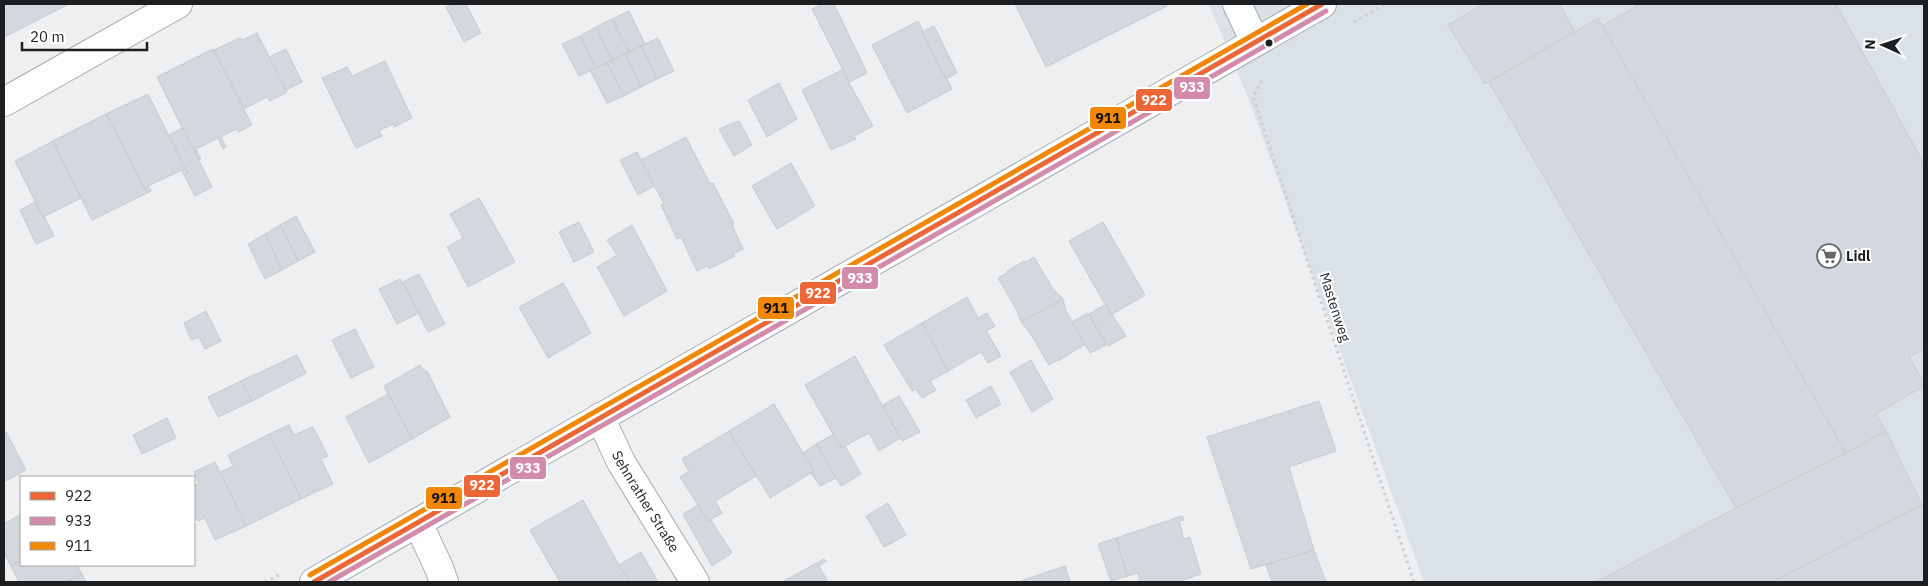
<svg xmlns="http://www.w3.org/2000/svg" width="1928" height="586" font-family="'IBM Plex Sans',sans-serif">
<rect width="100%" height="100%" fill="#edeff1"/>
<path fill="#dbe2e7" d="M1209 4H1924V582H1424L1249 100Z"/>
<g fill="#d2d8de" stroke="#c8cacc">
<path d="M4 4H69L4 37Z"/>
<path d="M453 4H466L481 33 464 42 446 7Z"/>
<path d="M823 4H834L867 73 849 82 812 9Z"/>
<path d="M1015 4H1165L1167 6 1046 67Z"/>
<path d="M1483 4H1559L1575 32 1485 84 1448 25Z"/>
<path d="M1640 4H1836L1924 164V349L1909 357 1924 383V386L1876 414 1886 431 1846 453 1602 26Z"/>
<path d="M629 11 645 44 629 52 612 19Z"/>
<path d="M1598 18 1846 453 1736 508 1489 82Z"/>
<path d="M612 19 629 52 612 60 596 27Z"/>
<path d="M918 21 952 89 907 113 872 45Z"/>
<path d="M934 26 957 73 946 79 922 32Z"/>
<path d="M596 27 612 60 596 68 580 36Z"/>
<path d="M257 33 287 92 270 101 267 97 244 109 214 50 240 38 242 40Z"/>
<path d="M580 36 596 68 579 76 562 44Z"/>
<path d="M658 38 674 71 657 79 641 46Z"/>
<path d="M641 46 657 79 641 87 625 54Z"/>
<path d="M213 49 252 125 238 132 236 129 221 137 226 147 223 149 218 138 196 149 201 159 198 160 157 77Z"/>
<path d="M286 49 302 82 286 90 269 57Z"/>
<path d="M625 54 641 87 624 96 607 63Z"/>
<path d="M385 61 412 118 394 127 393 124 379 131 382 136 356 148 322 78 347 67 352 76Z"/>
<path d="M607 63 624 96 607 103 590 70Z"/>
<path d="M842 70 873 126 854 136 856 139 831 150 802 90Z"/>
<path d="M779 83 797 119 767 137 748 100Z"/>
<path d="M148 94 188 174 184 175 182 170 148 186 151 191 147 193 106 114Z"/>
<path d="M106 114 147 193 92 220 53 141Z"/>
<path d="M739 121 752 145 734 156 719 129Z"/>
<path d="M183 128 212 187 195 196 184 175 188 174 169 135Z"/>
<path d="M686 137 710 184 713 183 734 224 732 225 743 249 733 254 735 256 709 269 707 266 697 271 681 237 677 239 661 205 664 204 641 160Z"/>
<path d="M53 141 81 198 43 217 15 161Z"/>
<path d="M637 152 654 186 638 195 620 160Z"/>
<path d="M791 163 815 206 777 229 752 186Z"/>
<path d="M479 198 515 262 468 287 447 247 463 238 450 214Z"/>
<path d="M35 202 43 217 44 216 54 236 36 244 20 210Z"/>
<path d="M296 216 315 252 298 261 280 225Z"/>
<path d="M579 222 594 252 574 262 559 232Z"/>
<path d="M1103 222 1145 295 1111 315 1069 241Z"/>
<path d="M280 225 298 261 282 270 265 234Z"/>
<path d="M632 225 667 291 624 316 597 267 617 255 607 240Z"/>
<path d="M265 234 282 270 265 279 248 244Z"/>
<path d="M1034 257 1053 289 1063 299 1021 322 1016 309 998 278 1007 273V271L1024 261 1026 262Z"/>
<path d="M419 274 445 324 428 332 403 282Z"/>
<path d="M400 279 419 313 397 324 379 289Z"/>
<path d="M563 283 591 333 548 358 519 307Z"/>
<path d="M967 297 978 318 987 313 995 326 986 331 1001 356 988 363 981 352 948 371 922 323Z"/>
<path d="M1063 299 1066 311 1085 344 1058 361 1057 360 1049 365 1030 333 1021 322Z"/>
<path d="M1106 304 1111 315 1112 314 1126 336 1108 346 1089 314Z"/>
<path d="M206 311 221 341 205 349 199 337 191 340 184 323Z"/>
<path d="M1088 313 1106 345 1090 353 1072 322Z"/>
<path d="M922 323 948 371 930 381 936 390 922 398 916 389 912 391 884 345Z"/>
<path d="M355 329 374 367 351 378 332 340Z"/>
<path d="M297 355 306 373 252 401 241 381Z"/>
<path d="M855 356 900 438 879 451 869 433 841 448 805 385Z"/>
<path d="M1031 360 1053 399 1032 412 1010 372Z"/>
<path d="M420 365 424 371H427L450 417 412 439 384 386Z"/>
<path d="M241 381 252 401 218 417 208 397Z"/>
<path d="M991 386 1001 404 976 418 966 400Z"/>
<path d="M388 394 412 439 369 463 346 417Z"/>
<path d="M899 396 920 432 902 441 883 405Z"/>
<path d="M1319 401 1336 451 1289 467 1314 550 1251 569 1207 437Z"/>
<path d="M774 404 814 471 770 498 729 431Z"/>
<path d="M167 418 176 438 142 454 133 435Z"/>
<path d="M289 425 294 435 313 427 328 456 321 459 333 484 301 499 269 434Z"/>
<path d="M729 431 756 476 715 501 722 513 708 521 680 477 689 471 682 459Z"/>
<path d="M1886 431 1922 505 1772 582H1596L1736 508 1846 453Z"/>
<path d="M6 432 26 470 4 482V433Z"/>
<path d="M269 434 301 499 246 526 220 472 233 466 228 455Z"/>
<path d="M834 434 841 448 845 446 861 474 841 486 816 444Z"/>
<path d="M816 444 836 478 820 486 811 473 814 471 803 453Z"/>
<path d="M215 462 246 526 215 540 205 518 198 521 194 513V486L199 483 194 472Z"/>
<path d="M583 500 619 565 629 582H560L530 530Z"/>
<path d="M888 503 906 535 884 547 866 516Z"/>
<path d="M1924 504V582H1772L1922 505Z"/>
<path d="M698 505 708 521 711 520 732 553 712 566 683 514Z"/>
<path d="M21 514V560L11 566 4 553V524Z"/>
<path d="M1182 516 1184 520 1179 521 1184 539 1190 537 1201 574 1177 582H1140L1138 573 1127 576 1116 538Z"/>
<path d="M1116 538 1127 576 1111 581 1098 544Z"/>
<path d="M1314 550 1326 582H1272L1266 565Z"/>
<path d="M641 552 658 582H629L619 565Z"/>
<path d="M824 559 826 561 819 566 828 582H782Z"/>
<path d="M21 560V565H77L82 574 66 582H19L11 566Z"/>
<path d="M1065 566 1070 582H1018Z"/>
<path d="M82 574 86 582H66Z"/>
</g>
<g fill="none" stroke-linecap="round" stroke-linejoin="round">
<g stroke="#a8aaab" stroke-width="30">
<g id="minor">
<path d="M1237 4 1255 42"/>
<path d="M4 102 178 4"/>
<path id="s1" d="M600 417 621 462 695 582"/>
<path d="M418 523 439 568 444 582"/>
</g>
</g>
<g stroke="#a8aaab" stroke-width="30">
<path id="tertiary" d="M314 582 1322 4"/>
</g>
<g stroke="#ccccce" stroke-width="3" stroke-dasharray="2.5 4" stroke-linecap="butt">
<path d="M1354 22 1386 4"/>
<path d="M1262 81 1253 97 1414 582"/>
<path d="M265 582 279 575"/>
</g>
<use href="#minor" stroke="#fcfdfd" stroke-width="28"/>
<use href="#tertiary" stroke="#fcfdfd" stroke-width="28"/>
<g stroke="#fff" stroke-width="9">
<path id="bus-1" d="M314 582 1322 4"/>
</g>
<g stroke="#fff" stroke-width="9">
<path id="bus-2" d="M329 582 1326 11"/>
</g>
<g stroke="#fff" stroke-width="9">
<path id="bus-3" d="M310 575 1307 4"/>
</g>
<use href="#bus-1" stroke="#ec6738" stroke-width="5"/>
<use href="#bus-2" stroke="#d28bab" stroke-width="5"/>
<use href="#bus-3" stroke="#f08706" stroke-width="5"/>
</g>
<defs>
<g id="supermarket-ring" transform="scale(1.25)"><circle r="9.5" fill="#fff" stroke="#666769" stroke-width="1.5"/><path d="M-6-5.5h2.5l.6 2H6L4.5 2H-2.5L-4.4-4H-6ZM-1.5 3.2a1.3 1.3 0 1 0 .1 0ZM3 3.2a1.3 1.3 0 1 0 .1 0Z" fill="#666769"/></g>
</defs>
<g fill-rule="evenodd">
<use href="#supermarket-ring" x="1829" y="256"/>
</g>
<circle fill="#1d1e20" stroke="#fff" stroke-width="2" cx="1269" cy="43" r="4.5"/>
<g text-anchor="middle" stroke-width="4" stroke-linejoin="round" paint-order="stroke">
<g font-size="14" font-weight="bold" fill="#1d1e20" stroke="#fff" text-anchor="start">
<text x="1846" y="261">Lidl</text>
</g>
<g font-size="14" fill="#1d1e20" stroke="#fff">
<text transform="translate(1335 307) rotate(72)" y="5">Mastenweg</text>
<text dy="5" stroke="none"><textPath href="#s1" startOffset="96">Sehnrather Straße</textPath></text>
</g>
</g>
<g stroke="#fff" stroke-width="2">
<rect x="1173" y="76" width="38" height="24" rx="5" fill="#d28bab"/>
<rect x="1135" y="88" width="38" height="24" rx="5" fill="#ec6738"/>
<rect x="1089" y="106" width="38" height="24" rx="5" fill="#f08706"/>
<rect x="841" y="266" width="38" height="24" rx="5" fill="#d28bab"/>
<rect x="799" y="281" width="38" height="24" rx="5" fill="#ec6738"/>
<rect x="757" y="296" width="38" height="24" rx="5" fill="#f08706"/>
<rect x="509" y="456" width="38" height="24" rx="5" fill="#d28bab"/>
<rect x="463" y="474" width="38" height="24" rx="5" fill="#ec6738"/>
<rect x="425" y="486" width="38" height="24" rx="5" fill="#f08706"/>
</g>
<g font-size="14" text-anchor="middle" font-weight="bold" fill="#fff">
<text x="1192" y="92">933</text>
<text x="1154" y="105">922</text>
<text x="860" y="283">933</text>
<text x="818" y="298">922</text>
<text x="528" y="473">933</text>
<text x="482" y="490">922</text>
</g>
<g font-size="14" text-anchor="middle" font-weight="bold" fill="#111">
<text x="1108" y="123">911</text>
<text x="776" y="313">911</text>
<text x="444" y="503">911</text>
</g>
<rect width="1928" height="586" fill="none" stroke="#1d1e20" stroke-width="10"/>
<rect x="20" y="476" width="175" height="90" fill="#ffffff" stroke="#a5a5a6"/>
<rect x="30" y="492" width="25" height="8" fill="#ec6738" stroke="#a5a5a6"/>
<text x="65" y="501" font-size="15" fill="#1d1e20">922</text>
<rect x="30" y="517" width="25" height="8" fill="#d28bab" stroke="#a5a5a6"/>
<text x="65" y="526" font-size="15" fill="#1d1e20">933</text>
<rect x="30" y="542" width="25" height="8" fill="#f08706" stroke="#a5a5a6"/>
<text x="65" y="551" font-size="15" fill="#1d1e20">911</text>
<g transform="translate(1883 45) rotate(273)" stroke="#ffffff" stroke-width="4" paint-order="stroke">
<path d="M0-4L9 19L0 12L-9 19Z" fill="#1d1e20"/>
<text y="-8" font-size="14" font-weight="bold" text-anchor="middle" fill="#1d1e20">N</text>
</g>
<path d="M22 42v8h125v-8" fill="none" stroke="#1d1e20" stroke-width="2.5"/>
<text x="30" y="42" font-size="15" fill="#1d1e20" stroke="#ffffff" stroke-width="4" paint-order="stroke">20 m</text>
</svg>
